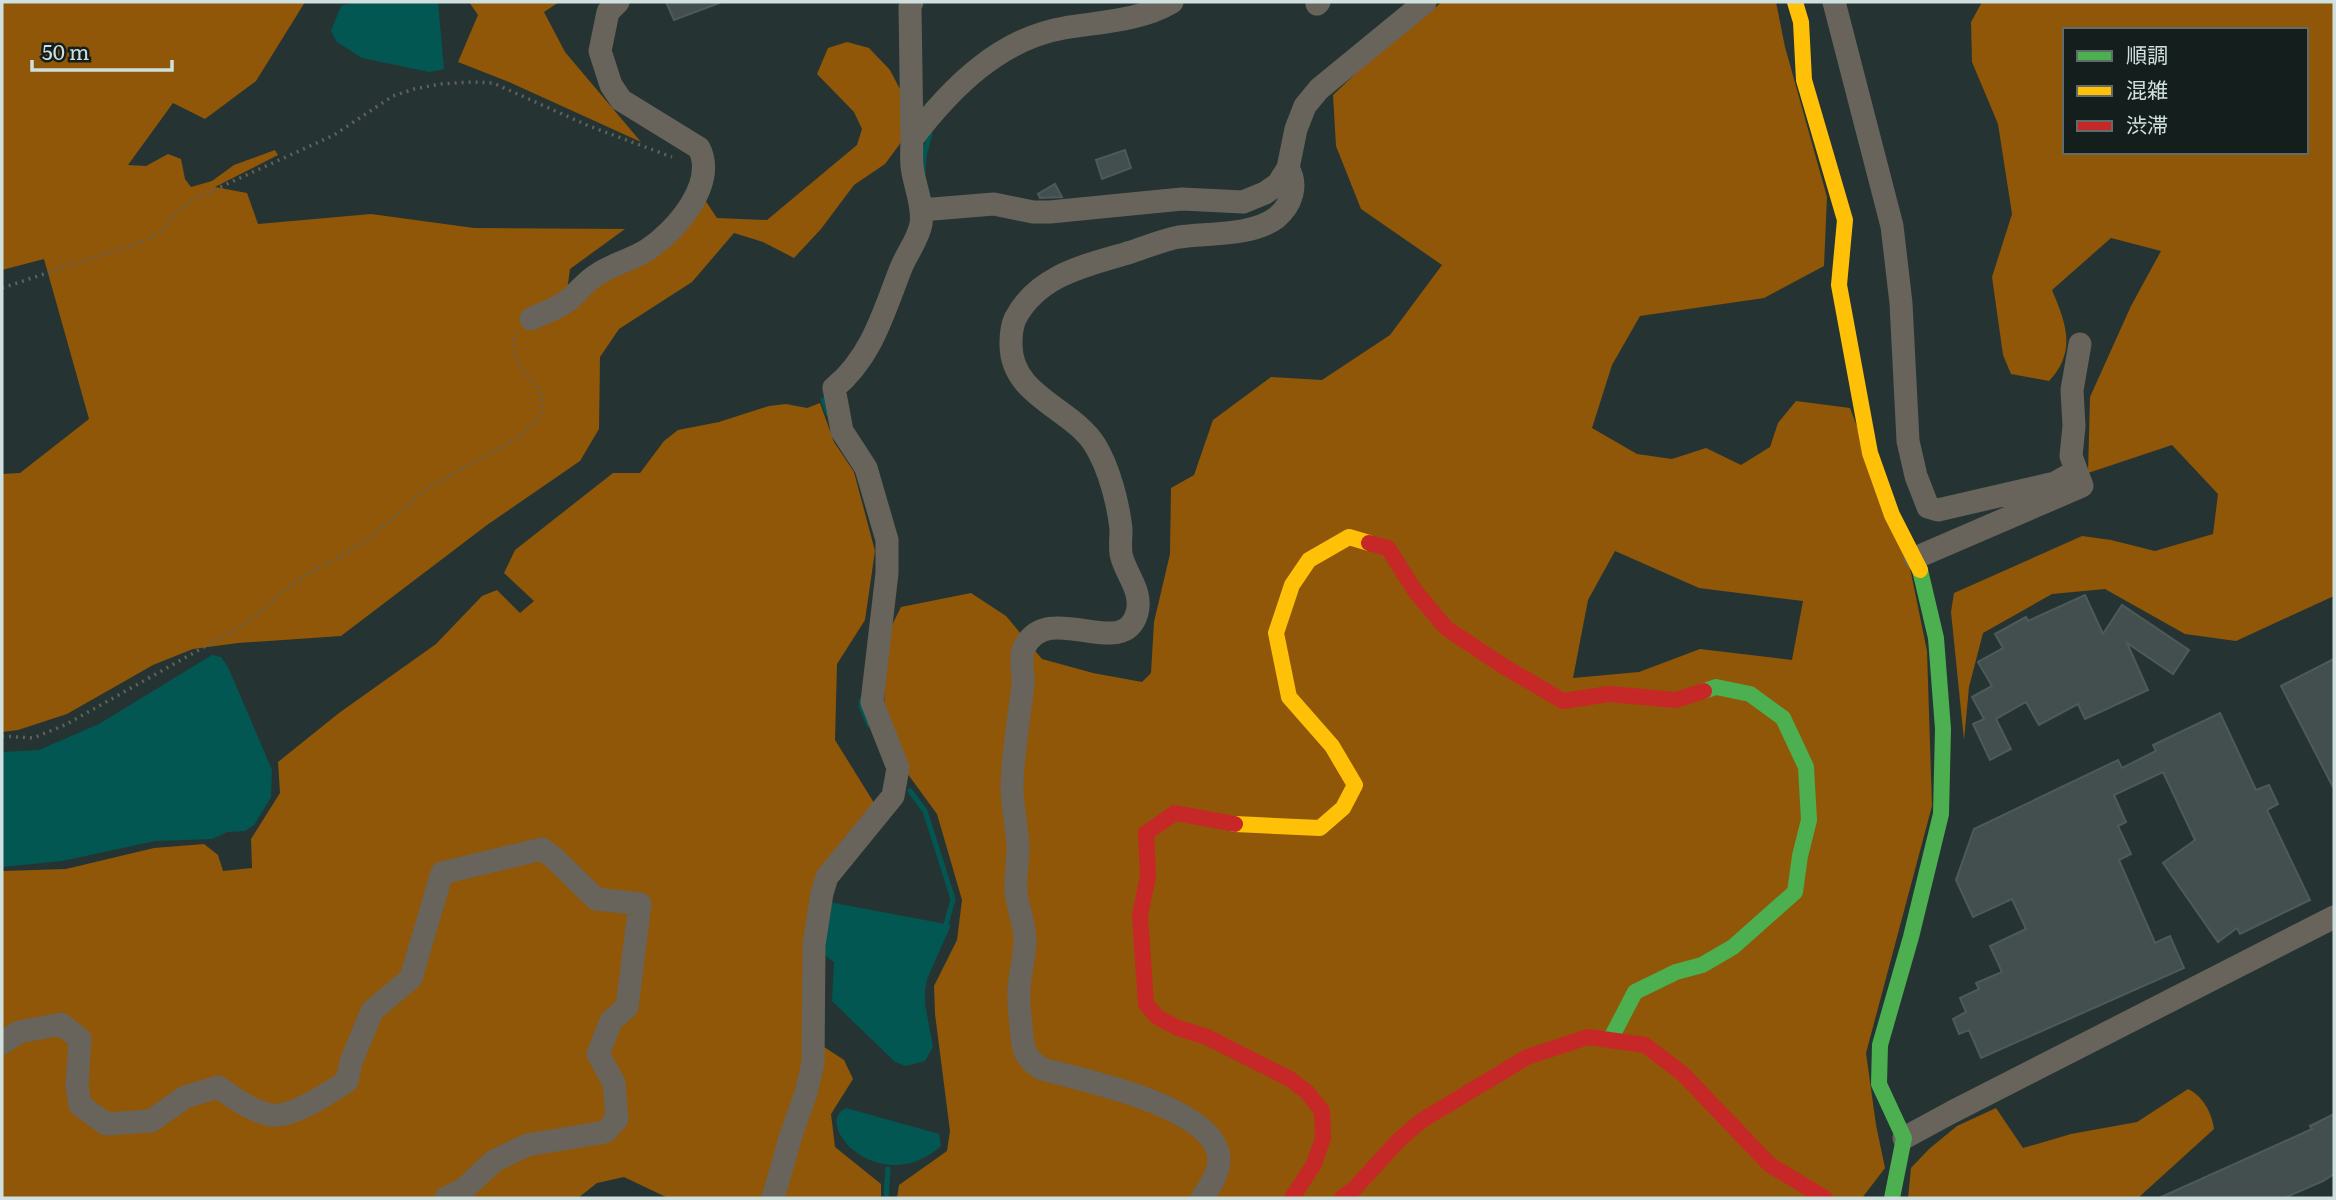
<svg xmlns="http://www.w3.org/2000/svg" width="2336" height="1200" viewBox="0 0 2336 1200" font-family="Literata,'Noto Sans JP',serif">
<style>
.forest{fill:#8f5707;fill-rule:evenodd}
.water{fill:#035752}
.lines{fill:none;stroke-linecap:round;stroke-linejoin:round}
.stream{stroke:#035752;stroke-width:5}
.building{fill:#434f4e;stroke:#4e5a59;stroke-width:2}
.path{stroke:#61615c;stroke-width:3.5;stroke-dasharray:2 5;stroke-linecap:butt}
.street{stroke:#68645b;stroke-width:23}
.fast{stroke:#4caf50;stroke-width:16}
.slow{stroke:#ffc107;stroke-width:16}
.jam{stroke:#c62828;stroke-width:16}
</style>
<rect width="100%" height="100%" fill="#253432"/>
<path class="forest" d="M2 2H305L256 81 205 119 173 103 128 165 146 166 168 154 181 159 185 179 191 187 212 181 234 165 275 150 278 155 215 187 247 193 258 224 371 214 474 228 625 229 570 269 567 291 705 200 717 218 767 220 857 145 862 129 854 112 817 74 828 48 847 42 869 48 890 70 902 93V141L885 164 854 185 821 229 794 258 763 242 734 233 692 282 619 329 600 357 599 429 580 461 487 525 341 636 238 643 193 649 153 665 67 714 18 730 2 732V474L20 473 89 419 44 259 2 270Z
M469 2H559L544 12 565 52 641 142 509 82 458 62 478 15Z
M1442 2H1776L1785 47 1827 197 1824 266 1764 298 1640 316 1612 365 1592 428 1637 454 1672 459 1706 448 1741 465 1770 447 1778 423 1796 401 1850 408 1909 563 1927 651 1932 806 1866 1053 1876 1125 1885 1168 1862 1198H897L899 1185 947 1151 950 1131 935 1014 934 986 957 940 962 900 937 814 907 773 884 709 885 662 889 631 901 607 971 593 1006 616 1042 659 1093 673 1142 682 1151 673 1154 622 1170 554 1171 488 1194 475 1213 420 1271 377 1322 380 1390 335 1442 265 1361 209 1336 146 1333 95 1368 62ZM1615 551 1699 588 1803 601 1792 660 1700 649 1639 672 1573 678 1588 600Z
M1982 2H2334V596L2236 641 2185 634 2105 589 2052 594 1983 633 1969 687 1964 740 1951 612 1954 593 2082 536 2111 540 2155 551 2213 534 2218 494 2172 445 2088 473 2090 397 2131 306 2161 251 2111 238 2052 290C2066 323 2077 352 2049 381L2011 374 2003 355 1992 277 2012 214 1998 124 1972 62 1971 22ZM2065 30H2306V152H2065Z
M820 403 834 442 854 472 875 551 865 620 837 664 835 740 876 806 822 874 809 1037 844 1060 853 1079 831 1114 835 1147 881 1184V1198H668L624 1177 597 1183 578 1198H2V871L66 869 154 848 204 844 218 855 223 871 252 868 251 839 280 793 278 762 339 713 436 644 482 596 497 590 520 613 534 601 504 573 515 550 613 473H640L664 441 678 430 719 422 769 406 786 404 807 408Z
M2188 1089C2203 1096 2212 1113 2214 1129L2138 1198H1908L1911 1168 1929 1149 1957 1126 1996 1108 2023 1148 2071 1134 2137 1122Z"/>
<path class="water" d="M355 2H438L444 69 429 72 362 58 337 42 331 31 341 6Z
M212 655 221 657 228 667 272 770 271 797 254 825 245 831 227 832 212 839 155 841 62 861 2 867V752L39 750 99 724Z
M829 902 951 925 927 979 925 991V1004L933 1047 925 1061 906 1066 895 1062 832 1001 834 962 823 954Z
M846 1108 939 1134 941 1146C880 1200 811 1124 846 1108Z"/>
<g class="lines">
<path class="stream" d="M923 172 924 156 930 134
M828 414 823 400 829 397
M862 699 861 706 869 725
M910 791 925 811 953 899 945 928
M886 1198 888 1169"/>
</g>
<path class="building" d="M666 2H718L719 3 674 20Z
M1125 150 1131 168 1102 179 1096 160Z
M1055 184 1062 197 1040 198 1038 194Z
M2085 595 2103 634 2122 605 2189 650 2173 674 2127 643 2148 690 2085 719 2078 704 2039 725 2026 702 1996 719 2011 749 1990 760 1973 724 1984 719 1972 697 1992 686 1978 662 2003 648 1995 634 2026 617 2028 621Z
M2334 659V789L2281 686Z
M2220 713 2256 790 2269 785 2278 804 2267 810 2310 900 2240 934 2237 928 2218 942 2163 863 2195 840 2163 772 2114 795 2126 822 2118 826 2131 854 2119 860 2155 943 2170 936 2184 968 1981 1058 1969 1030 1959 1034 1953 1019 1966 1012 1960 998 1979 989 1976 983 2002 972 1990 946 2026 929 2012 899 1973 917 1956 880 1974 829 2118 760 2122 768 2156 751 2153 745Z
M2334 1114V1174L2323 1181 2284 1198H2159L2312 1129 2310 1126Z"/>
<g class="lines">
<path class="path" d="M2 288 149 239 164 229 171 217 194 199 334 135 393 96 414 89 440 84 471 82 493 83 589 126 672 157
M2 736 33 738 65 725 247 623 285 589 313 571 365 542 425 490 517 438 537 421 543 408 540 390 521 369 515 354 514 338 517 332"/>
<path class="street" d="M912 2 910 7 912 139
M1834 2 1892 226 1901 303 1908 441 1916 476 1928 507 1938 510 2055 483 2076 471
M1317 4 1319 2
M921 210 994 204 1033 212H1050L1182 199 1243 202 1265 193 1278 184 1288 168 1296 129 1305 106 1319 89 1425 2
M531 319C544 313 559 308 570 299 579 291 587 280 598 274 613 264 631 260 647 250 676 231 717 184 699 148L621 100 611 85 600 51 608 12 618 2
M1915 558 2082 486 2071 456 2074 426 2072 390 2080 344
M2 1043 19 1032 61 1024 80 1039 77 1086 80 1105 106 1124 151 1121 185 1097 218 1087C235 1098 252 1112 272 1115 294 1117 329 1093 347 1081L351 1062 372 1011 411 978 442 873 542 849 554 858 596 899 640 904 627 1007 611 1021 598 1054 614 1083 617 1119 605 1132 527 1145 494 1161 464 1189 446 1198
M1904 1138 1952 1112 2334 917
M773 1198 791 1135 806 1093 813 1063 814 945 822 893 827 877 893 796 898 768 872 702 887 573V540L866 468 842 431 834 388C872 357 884 311 901 268 907 253 918 240 921 224 924 205 914 185 912 166 911 157 912 148 912 139 950 89 999 39 1064 28 1100 22 1140 21 1172 2
M1202 1198C1210 1186 1219 1173 1219 1159 1217 1107 1083 1080 1042 1069 1035 1064 1028 1060 1025 1051 1022 1045 1022 1034 1021 1027 1020 1014 1018 1002 1019 989 1020 973 1025 956 1025 940 1025 923 1017 907 1016 891 1015 876 1018 861 1018 847 1017 826 1012 806 1012 785 1013 752 1019 718 1023 685 1024 674 1019 658 1024 648 1048 598 1123 663 1137 613 1143 590 1125 574 1121 554 1120 545 1121 537 1121 529 1118 502 1109 468 1095 445 1071 407 1010 396 1011 343 1011 335 1012 326 1015 319 1038 274 1088 265 1131 252 1146 247 1163 240 1179 237 1207 233 1252 236 1276 218 1292 205 1298 185 1288 168"/>
<path class="fast" d="M1610 1040 1635 992 1676 972 1702 965 1733 947 1795 892 1800 856 1809 820 1806 767 1783 718 1750 694 1716 687 1704 691
M1892 1198 1904 1138 1879 1084 1880 1045 1911 937 1941 814 1943 729 1936 638 1920 570"/>
<path class="slow" d="M1795 2 1801 22 1804 80 1845 220 1839 285 1870 453 1892 515 1920 570
M1235 824 1320 828 1343 808 1355 785 1332 746 1289 697 1276 633 1292 585 1309 560 1349 537 1369 543"/>
<path class="jam" d="M1369 543 1388 548 1415 591 1446 628 1503 666 1563 701 1609 694 1676 700 1704 691
M1235 824 1175 813 1146 833 1148 876 1140 915 1146 1004 1157 1017 1178 1028 1207 1037 1290 1079 1307 1092 1322 1111 1323 1138 1314 1164 1292 1198
M1342 1198 1354 1189 1399 1140 1421 1121 1527 1057 1588 1037 1645 1045 1683 1074 1770 1165 1825 1198"/>
</g>
<rect width="2336" height="1200" fill="none" stroke="#d0e0de" stroke-width="7"/>
<rect x="2063" y="28" width="245" height="126" fill="#131e1d" stroke="#5f6c6a" stroke-width="2"/>
<rect x="2077" y="51" width="35" height="10" fill="#4caf50" stroke="#5f6c6a" stroke-width="2"/>
<text x="2126" y="63" font-size="21" fill="#d0e0de">順調</text>
<rect x="2077" y="86" width="35" height="10" fill="#ffc107" stroke="#5f6c6a" stroke-width="2"/>
<text x="2126" y="98" font-size="21" fill="#d0e0de">混雑</text>
<rect x="2077" y="121" width="35" height="10" fill="#c62828" stroke="#5f6c6a" stroke-width="2"/>
<text x="2126" y="133" font-size="21" fill="#d0e0de">渋滞</text>
<path d="M32 60v10h140v-10" fill="none" stroke="#d0e0de" stroke-width="3.5"/>
<text x="42" y="60" font-size="21" fill="#d0e0de" stroke="#131e1d" stroke-width="5" paint-order="stroke">50 m</text>
</svg>
